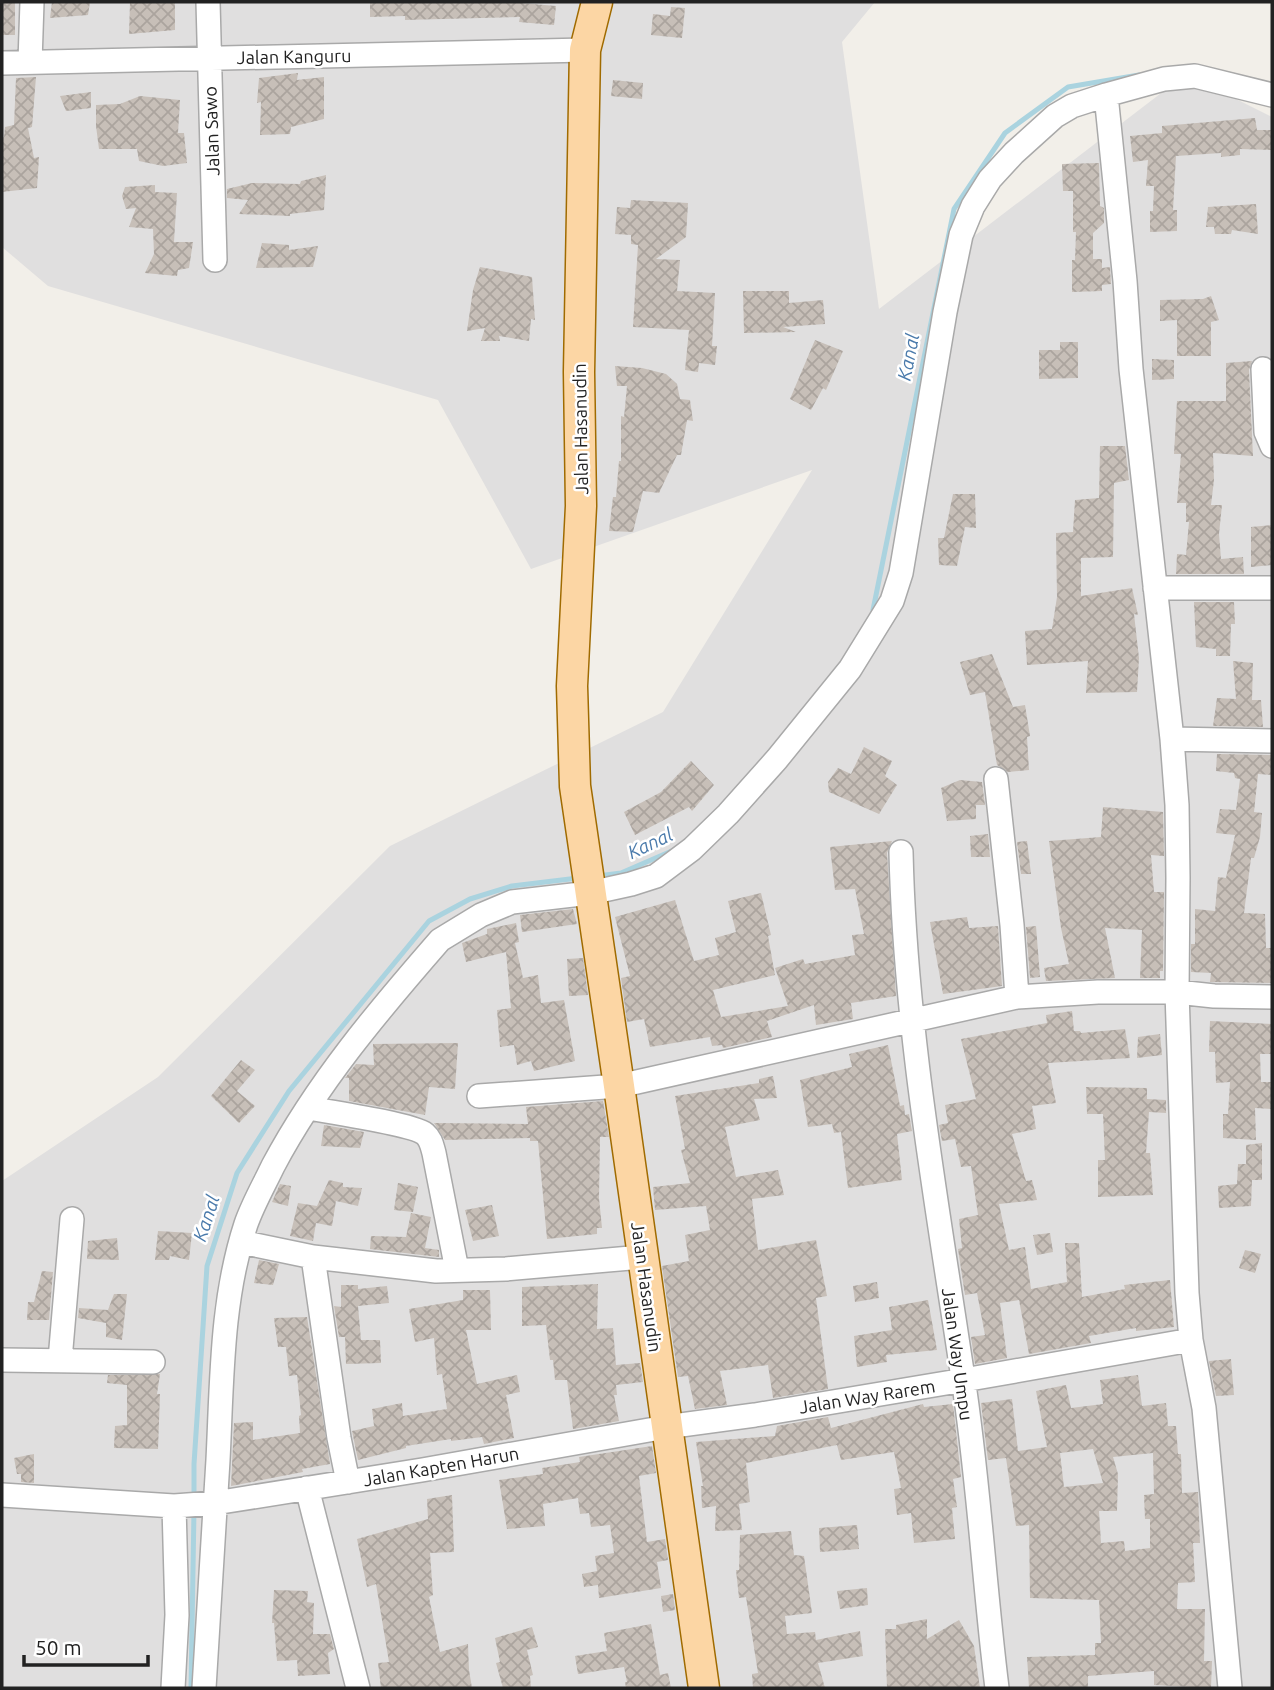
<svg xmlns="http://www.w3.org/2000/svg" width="1274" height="1690" viewBox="0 0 1274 1690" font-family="Ubuntu,sans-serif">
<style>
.residential{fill:#e0dfdf}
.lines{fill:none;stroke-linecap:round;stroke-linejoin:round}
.stream{stroke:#aad3df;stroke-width:5}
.building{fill:url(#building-cross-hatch);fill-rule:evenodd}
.minor-casing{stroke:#a9a9a9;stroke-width:26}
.major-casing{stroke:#a06b00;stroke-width:33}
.minor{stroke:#fff;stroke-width:23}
.major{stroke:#fcd6a4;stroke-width:30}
.labels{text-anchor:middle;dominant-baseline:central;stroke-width:5;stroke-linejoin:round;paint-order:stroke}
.street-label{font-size:18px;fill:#222;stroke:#fff}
.water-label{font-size:19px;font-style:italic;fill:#4a7aab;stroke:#fff}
</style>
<defs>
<pattern id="building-cross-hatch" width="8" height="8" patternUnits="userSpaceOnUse" patternTransform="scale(1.75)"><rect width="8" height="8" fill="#c7bfb8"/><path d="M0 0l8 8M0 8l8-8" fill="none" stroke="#aba49e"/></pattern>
</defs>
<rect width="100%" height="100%" fill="#f2efe9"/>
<path class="residential" d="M2 2H875L842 42 879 309 1186 74 1272 117V1422L1270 1429 1272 1688H2V1181L158 1077 390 846 663 712 812 470 531 569 438 400 48 286 2 247Z"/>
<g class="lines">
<path class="stream" d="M873 610 954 209 1005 133 1068 87 1139 75
M598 876 621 873 674 850
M194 1500V1464L207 1266 237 1173 289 1091 429 921 470 899 512 886 578 878
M191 1688 194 1510"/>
</g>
<path class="building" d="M2 2H15V35H2Z
M52 2H90L88 15 50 18Z
M130 2H175V30L129 34Z
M370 2H510L556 6 554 25 519 22 520 17 405 20V16L370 17Z
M671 7 685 8 682 38 651 35 653 14 670 16Z
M298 73 297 80 324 77V119L291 127 290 134 260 135 261 102 257 103 259 78Z
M36 77 32 127 28 128 34 158 39 157 37 188 2 192V139L4 137 5 127 14 125 16 78Z
M613 80 643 83 642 99 611 96Z
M91 92V108L66 111 60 96Z
M140 96 180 100 178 133H184L187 163 163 166 139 161 137 149H99L96 126V105L120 104Z
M1255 118 1257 130H1272V150L1240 149V155L1221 157V153L1176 156 1173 210H1177V231L1150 232V211H1153L1154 186H1146L1148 160 1133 162 1130 136 1162 133V126Z
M1099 163 1100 206 1104 208V223L1093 233V259H1102V268L1110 267 1111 284 1102 285V291L1072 292V260H1075L1076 232H1073V191H1063L1062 164Z
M326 175 324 210 290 214V216L239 214 248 200 227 198V189L252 183 300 184 301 181Z
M155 185V192L177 193 174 242H193L189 268 178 270 177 276 145 273 154 254 153 229 129 227 136 208 126 209 122 196 125 187Z
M631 200 688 203 686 237 656 259 680 260 677 291 715 293 712 346H717L715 365 699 363 698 372 685 370 689 330 633 327 638 245 631 244V235L615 234 617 207 630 208Z
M1256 204 1258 234 1232 230 1231 234H1215L1214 227H1206L1208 207Z
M262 243 289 245V250L318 246 313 267 256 268Z
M480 267 532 277 535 320 531 319 529 341 499 336 500 341H481L485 328 467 331 473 290Z
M743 291H789V303L823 300 825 324 783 327 796 332 744 333Z
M1211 296 1219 320 1211 322V356H1177V320L1160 321V300L1203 299Z
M815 340 843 351 826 390 823 388 811 410 790 399Z
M1060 342H1078V378L1039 379V350H1060Z
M1152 359 1174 360V379L1152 380Z
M1252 361 1249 370 1253 456 1213 453 1214 480 1211 505H1222L1219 534 1221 559 1243 557 1244 574H1176L1177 554 1186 555 1189 522H1186V503H1177L1181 454H1174L1177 401H1226V363Z
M615 366 642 368 666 374 677 384 680 399 690 400 693 421 687 420 681 455H677L659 493 643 491 633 532 609 531 613 497H616L619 461H621V416L624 417 627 386H617Z
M1100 446H1125L1129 480 1114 483 1113 557 1081 558V596L1132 588 1138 615 1134 614 1139 658 1137 692 1086 693 1088 661 1027 665 1025 631 1052 629 1057 597 1056 533 1073 532 1075 500 1099 498Z
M953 494H975L976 528 965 527 957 566 939 565 938 538H944Z
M1272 525V565L1251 567V527Z
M1194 602H1234L1235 624H1231L1230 656H1216V649L1196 647Z
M992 654 1013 707 1025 705 1030 736 1027 737 1029 770 1008 772 997 765 985 692 970 695 960 662Z
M1233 661 1253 663 1252 700H1261L1263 727 1213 726 1217 698 1236 699Z
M864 747 892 761 885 776 897 785 879 814 829 792 828 782 838 768 851 774Z
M1217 754 1272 755V775L1258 774 1254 812 1262 813 1260 837 1254 858H1251L1244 913 1265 914 1266 948H1272V983L1210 982 1211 973 1191 972V944H1195V909L1215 911 1218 877 1226 878 1235 835 1216 833 1220 809 1236 810 1240 779 1235 778 1234 773 1216 771Z
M691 761 714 785 692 811 689 807 635 835 624 812 661 792Z
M960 780 982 782 985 805H976V819L947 821 941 788Z
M1103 807 1163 812 1164 856 1151 855 1154 892H1164L1163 971H1160V978H1140L1142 930 1105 928 1115 978 1046 981 1044 968 1069 964 1061 928 1049 841 1101 837Z
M988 834 990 857H971L970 836Z
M892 841 887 853 896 996 851 1003 853 1019 816 1025 814 1005 767 1021 772 1037 723 1048 722 1045 712 1046 710 1037 650 1047 644 1019 627 1022 621 978 630 976 615 917 675 900 694 961 719 955 715 938 736 932 728 901 761 893 771 935 768 936 775 975 713 990 721 1017 788 1006 775 968 803 959 805 964 855 955 852 935 864 934 855 889 835 890 830 847Z
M1027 841 1031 874H1021L1017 842Z
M573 909 577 924 522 932 520 915Z
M967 917 969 928 998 926 1002 986 943 994 930 922Z
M516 923 519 942 515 943 523 978 538 975 541 1003 564 1000 575 1061 534 1071 531 1061 517 1065 514 1045 500 1047 497 1010 511 1008 506 952 466 962 462 943 487 934V929Z
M1036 926 1040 977 1030 978 1026 927Z
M583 958 588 995 569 996 567 959Z
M1072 1011 1074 1031H1080L1081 1033 1125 1029 1130 1058 1048 1063 1056 1103 1032 1106 1036 1129 1012 1134 1026 1181 1032 1180 1037 1200 999 1204 1009 1250 1025 1247 1031 1289 1067 1282 1065 1243H1079L1082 1297 1125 1289 1124 1285 1170 1280 1174 1327 1136 1331V1328L1089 1336 1091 1343 1029 1354 1019 1300 1000 1303 1007 1358 975 1364 971 1337 985 1335 977 1293 965 1295 958 1249 962 1248 959 1219 978 1215 971 1166 961 1167 955 1139 942 1141 939 1125 948 1123 945 1105 976 1099 961 1039 1047 1023 1046 1015Z
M1210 1021 1272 1024V1054H1260L1261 1082H1272V1109L1255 1108 1256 1140 1223 1138V1114H1228L1230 1082 1216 1083 1215 1052H1209Z
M1160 1034 1162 1055 1137 1058 1138 1037Z
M458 1043 455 1089 429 1087 425 1115 349 1101V1078H345L356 1064 374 1065 373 1044Z
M888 1045 900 1106 904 1105 905 1115 909 1114 912 1131 897 1134 902 1180 848 1188 841 1132 834 1133 832 1124 808 1127 800 1080 852 1067 849 1054Z
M241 1060 255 1070 237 1091 255 1106 239 1123 211 1096Z
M773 1076 777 1098 754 1099 760 1120 725 1127 736 1177 778 1170 784 1195 752 1199 758 1250 816 1240 827 1296 816 1298 828 1389 773 1398 768 1365 720 1371 727 1405 695 1409 688 1376 678 1377 662 1266 689 1261 685 1235 710 1230 706 1206 655 1210 653 1187 690 1183 681 1150 685 1149 675 1096 759 1083V1079Z
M1086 1087 1147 1088V1099L1166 1100V1113L1149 1112 1146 1153H1150L1153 1195 1098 1197V1160H1105L1103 1114H1087Z
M603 1101 609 1137H600L599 1198 602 1228H597V1234L547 1239 538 1141H530V1138L445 1140 434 1123 528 1124 526 1107Z
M324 1125 364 1132 360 1148 321 1146Z
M1262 1143V1180H1252L1251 1206 1219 1208 1218 1186 1237 1184 1238 1164H1246V1145Z
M329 1180 343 1183V1187L362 1188 358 1206 336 1201 332 1226 316 1223 313 1241 290 1236 298 1203 317 1206Z
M398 1183 418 1187 413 1212 394 1210Z
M280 1184 291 1186 288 1206 272 1202Z
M492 1205 499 1236 473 1241 465 1210Z
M411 1213 431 1217 425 1248 439 1250V1257L370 1249 371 1236 406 1237Z
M158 1231 192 1233 189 1260 170 1256 169 1260H155Z
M1050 1233 1053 1252 1037 1255 1033 1235Z
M117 1238 119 1260 87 1259 88 1241Z
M1245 1250 1261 1254 1255 1273 1239 1268Z
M259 1260 279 1264 273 1285 254 1283Z
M42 1271 53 1272 49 1320H27L28 1302H34Z
M877 1282 879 1298 855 1302 853 1286Z
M598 1284 597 1329 613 1328 616 1365 640 1363 643 1382 616 1385 617 1395H614L619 1421 573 1429 567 1380H555L553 1360H550L546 1325 522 1326V1287Z
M341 1285H358V1289L387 1286 389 1303 358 1306 361 1340H380L381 1363 346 1364 345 1337H339L334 1306 341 1307Z
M463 1290H490L491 1330H466L477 1384 517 1375 520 1392 506 1395 514 1438 484 1444 482 1437 451 1441V1439L406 1446V1448L358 1460 352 1431 374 1426 372 1409 402 1403 403 1416 447 1409 442 1374 437 1375 434 1338 415 1342 409 1309 463 1300Z
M114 1294H127L122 1340 106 1337V1323L78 1318 79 1308 108 1310Z
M928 1300 937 1350 886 1355 887 1362 857 1367 854 1336 892 1330 889 1307Z
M307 1317 330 1464 302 1469 303 1472 231 1486 234 1423 253 1422V1440L300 1433 299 1416 301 1415 297 1375 289 1376 286 1347H278L274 1318Z
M1231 1359 1234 1395 1216 1396 1209 1361Z
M160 1374 157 1394H160L158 1449 114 1448 115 1426 127 1425V1385L107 1383 108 1375Z
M1138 1375 1142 1406 1166 1403 1168 1426H1176L1178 1454H1181L1182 1493 1198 1492 1200 1543H1193L1195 1582 1178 1583 1177 1609H1205L1204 1661H1212L1211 1688 1154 1685V1671L1088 1676V1688H1029L1027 1657 1095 1655V1643H1101L1099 1600 1030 1598 1029 1525 1016 1526 1006 1458 988 1460 981 1403 1012 1399 1018 1451 1047 1447 1036 1391 1066 1385 1071 1408 1103 1404 1100 1380ZM1093 1449 1103 1483 1064 1487 1060 1453ZM1153 1453 1154 1494 1144 1495 1145 1519H1150V1548L1125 1551 1124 1541 1101 1543 1099 1511H1117L1118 1474 1113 1457Z
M923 1404 924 1407 953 1404 961 1477 953 1479 957 1507 952 1508 955 1539 914 1543 911 1513 897 1515 894 1489 901 1488 894 1452 841 1460 837 1445 746 1463 750 1502 739 1504 742 1530 715 1531 716 1506 702 1508 701 1486H703L696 1442 775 1436 777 1426 828 1417 831 1428Z
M652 1446 656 1473 639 1476 647 1542 665 1539 668 1560 657 1562 661 1588 599 1598 598 1585 584 1587 582 1574 597 1571 595 1556 614 1553 610 1525 591 1527 589 1513 580 1514 578 1498 543 1504 545 1526 507 1529 499 1480 543 1474 542 1468 580 1462 579 1457Z
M34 1454V1483L21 1482V1474H17L14 1458Z
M452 1495 454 1552 430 1553 433 1595 429 1597 440 1652 468 1644 469 1670 472 1688H381L378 1663 389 1662 376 1584 367 1587 357 1539 428 1519 427 1499Z
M857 1525 859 1549 820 1552 819 1528Z
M791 1531 794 1555 804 1556 812 1613 785 1616 787 1634 815 1632 816 1640 860 1631 863 1656 818 1663 825 1688H753L752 1674 758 1673 746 1597 739 1598 736 1570H739L740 1535Z
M867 1588 868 1605 840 1609 837 1591Z
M274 1590 308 1591 307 1602 314 1603 313 1634H330L334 1649 328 1653 330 1674 298 1676 297 1660 277 1661 274 1623H272Z
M673 1594 675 1610 663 1612 661 1596Z
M927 1619V1639L959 1620 974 1646 980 1688H887L885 1629H896V1625Z
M651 1624 660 1675 668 1673 671 1688H626L625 1682H627L624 1667 578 1674 575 1656 607 1651 604 1633Z
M532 1627 538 1647 527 1650 533 1675 530 1676 531 1688H503L496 1663 500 1662 495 1638Z"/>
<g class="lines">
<defs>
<path id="minor" d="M208 2 215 260
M30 62 32 2
M2 63 585 50
M1263 369 1266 432 1272 446
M1155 588H1272
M1172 739 1272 741
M996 779 1012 925 1017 997
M901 852C905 1029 937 1203 963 1378 979 1481 984 1585 997 1688
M479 1096 619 1086 1017 997 1098 992H1177L1178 878 1177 805 1172 739 1131 369 1125 281 1106 95
M308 1108C330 1112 412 1124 425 1134 431 1139 432 1146 434 1153L457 1270
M241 1242 313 1257
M2 1360 153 1362
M60 1360 72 1219
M348 1482 339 1438 313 1257 436 1271 506 1269 642 1257
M307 1488 358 1688
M2 1495 174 1506 215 1503 422 1470 666 1427 755 1415 964 1380 1191 1340
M173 1688 177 1615 174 1506
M204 1688C208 1612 214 1536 218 1460 222 1381 221 1300 246 1224 253 1204 264 1185 273 1166 317 1083 379 1010 440 940L481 915 512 902 590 893 631 884 656 876 692 849 728 814 777 759 850 669 892 601 901 573 945 312 961 235 973 206 990 179 1014 153 1055 116 1072 106 1106 95 1164 79 1195 76 1272 95
M1230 1688 1204 1408 1191 1340 1187 1293 1177 992 1214 996 1272 997"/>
<path id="major" d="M597 2 585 50 579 372 581 506 572 686 575 786 619 1086 704 1688"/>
</defs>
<use href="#minor" class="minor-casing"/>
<use href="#major" class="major-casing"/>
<use href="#minor" class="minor"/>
<use href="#major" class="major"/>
</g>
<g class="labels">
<g class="street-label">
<text transform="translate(294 56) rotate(-1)">Jalan Kanguru</text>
<text transform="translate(211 131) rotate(-92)">Jalan Sawo</text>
<text transform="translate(580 429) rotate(-91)">Jalan Hasanudin</text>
<text transform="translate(647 1287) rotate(82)">Jalan Hasanudin</text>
<text transform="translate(958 1354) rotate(82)">Jalan Way Umpu</text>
<text transform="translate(867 1396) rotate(-9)">Jalan Way Rarem</text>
<text transform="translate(441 1466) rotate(-10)">Jalan Kapten Harun</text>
</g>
<g class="water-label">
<text transform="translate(908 357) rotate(-79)">Kanal</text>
<text transform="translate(650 843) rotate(-25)">Kanal</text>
<text transform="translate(206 1218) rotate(-72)">Kanal</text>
</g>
</g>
<rect width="1274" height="1690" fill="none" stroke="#222222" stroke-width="7"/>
<path d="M24 1655v10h124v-10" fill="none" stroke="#222222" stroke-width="3.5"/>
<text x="35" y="1655" font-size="21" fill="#222222" stroke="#ffffff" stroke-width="5" paint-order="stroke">50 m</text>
</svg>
